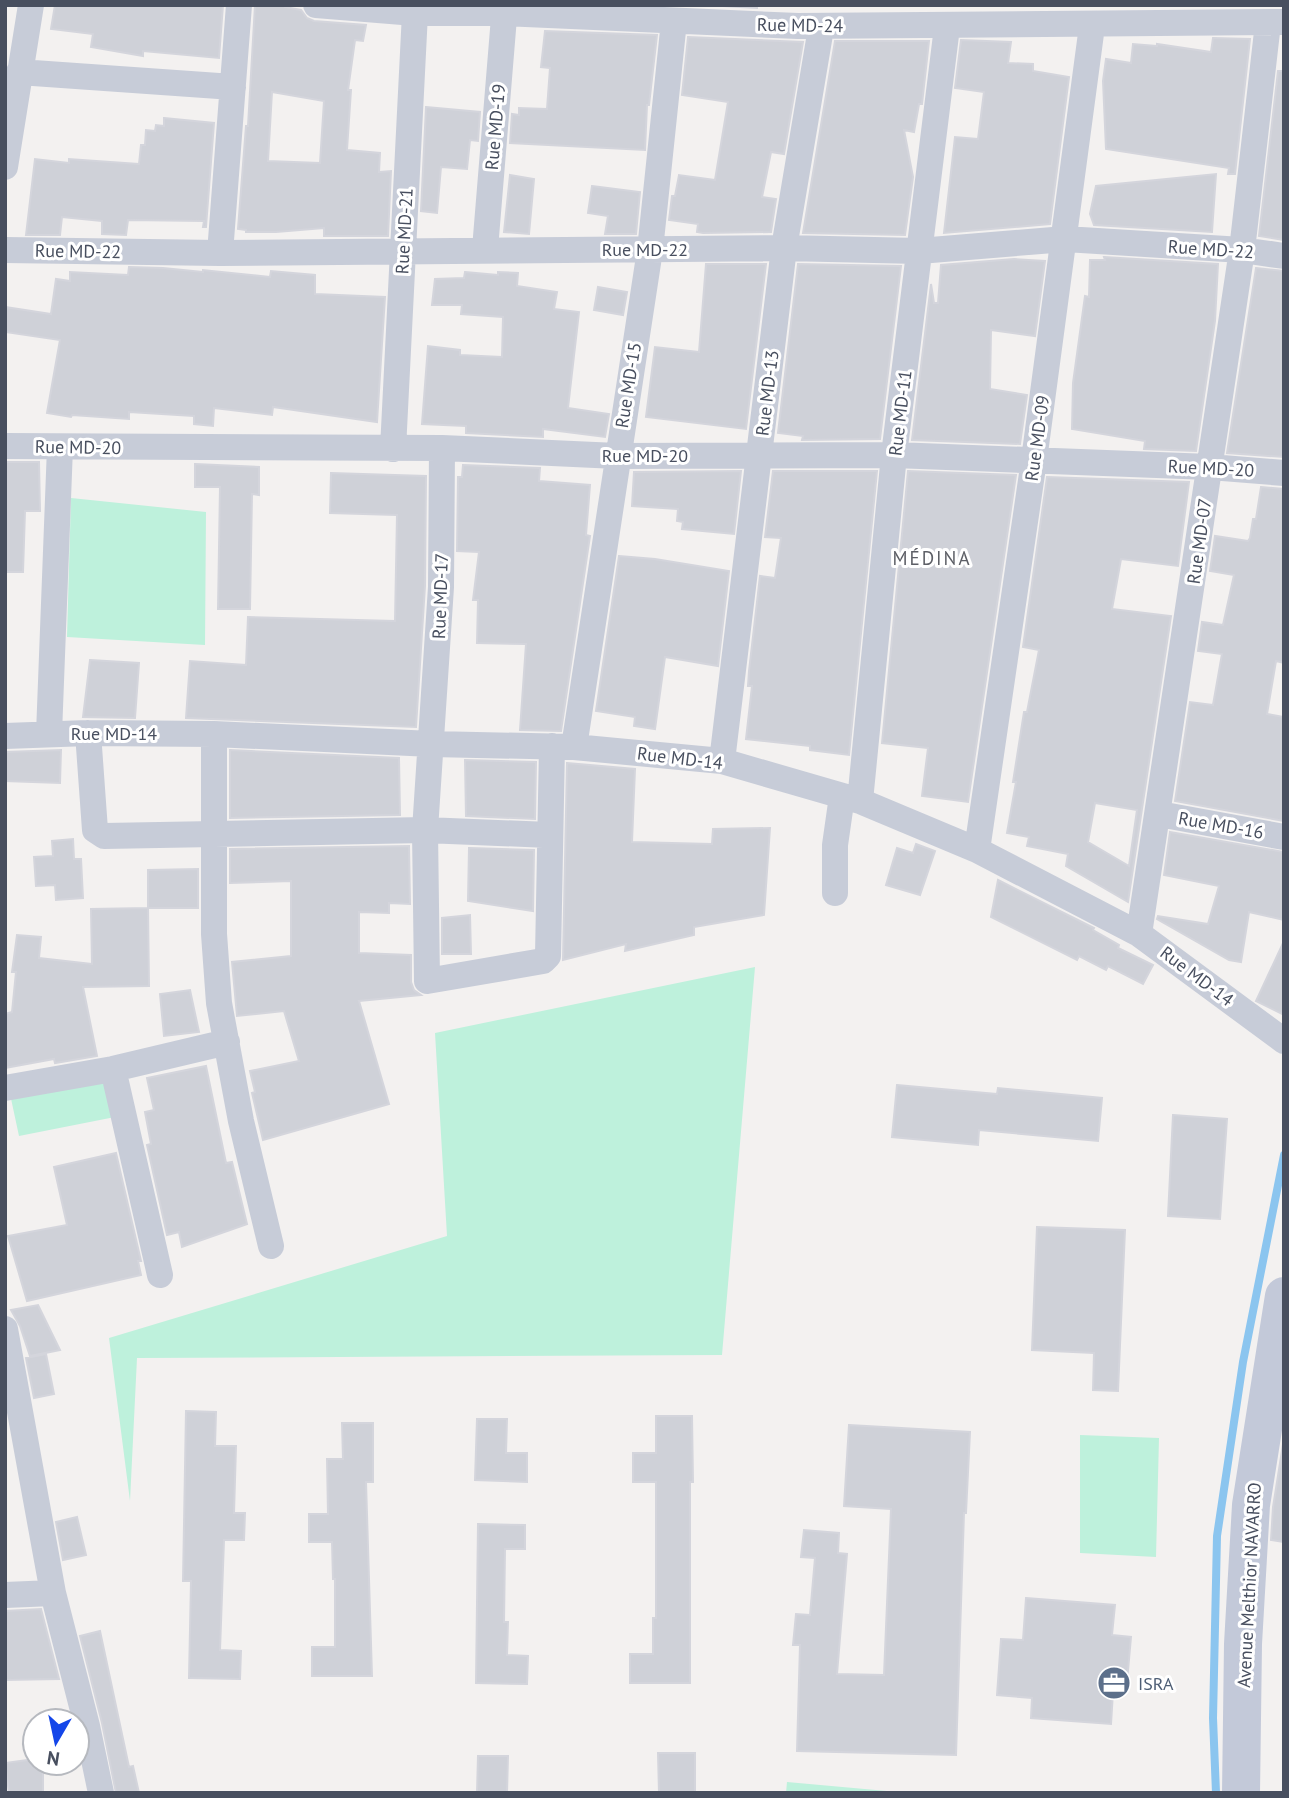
<svg xmlns="http://www.w3.org/2000/svg" width="1289" height="1798" viewBox="0 0 1289 1798" font-family="'PT Sans',sans-serif">
<style>
.green{fill:#bef1dc}
.lines{fill:none;stroke-linecap:round;stroke-linejoin:round}
.stream{stroke:#8bc5ef;stroke-width:8}
.building{fill:#cfd1d8;stroke:#d4d5dc;stroke-width:2;fill-rule:evenodd}
.street{stroke:#c7ccd8;stroke-width:26}
.secondary{stroke:#c3c9d9;stroke-width:38}
.labels{text-anchor:middle;dominant-baseline:central;stroke-width:6;stroke-linejoin:round;paint-order:stroke}
.street-label{font-size:18px;fill:#484f5f;stroke:#fff}
.service-label{font-size:18px;fill:#4e5e75;stroke:#fff;text-anchor:start}
.neighbourhood-label{font-size:19px;letter-spacing:2px;fill:#5d5f66;stroke:#fff}
</style>
<rect width="100%" height="100%" fill="#f3f1f0"/>
<path class="green" d="M71 498 206 512 205 645 67 637Z
M755 967 722 1355 137 1358 130 1501 109 1338 447 1236 435 1033Z
M106 1075 115 1117 19 1136 10 1094Z
M1080 1435 1159 1438 1156 1557 1080 1553Z
M787 1782 909 1793H786Z"/>
<g class="lines">
<path class="stream" d="M1216 1793 1213 1718 1217 1536 1243 1362 1284 1155"/>
</g>
<path class="building" d="M55 5H223L219 58 143 51V56L91 47 93 34 51 29Z
M255 5H285V7L301 10 307 18 314 21 366 25 363 41 355 40 348 90H351L347 150 380 153 379 172 391 171 388 236H324V228L276 232H246V230L238 229 246 126H248ZM272 92 324 101 320 163 268 161Z
M705 5H757V8Z
M545 31 657 35 649 105H647L645 150 510 143 512 114 519 115V108L547 109 550 68 541 67Z
M688 37 803 42 784 154 771 152 762 197 776 199 771 232 703 233 697 232 698 224 669 220 672 196H675L679 175 715 180 728 102 682 95Z
M1213 38 1250 39 1235 174H1228L1229 168 1106 149 1103 81 1106 59 1131 63 1133 44 1157 46V44L1211 52Z
M961 40 1011 42 1008 63 1033 64V71L1069 77 1050 224 944 233 955 137 978 139 984 92 955 88Z
M835 41H929L922 104H919L914 132 904 130 913 177 905 235 803 233Z
M1278 71H1284V240L1259 236Z
M426 107 480 112 478 141 470 140 467 169 441 167 437 213 421 211Z
M164 118 214 123 206 227H203L204 221 128 220 126 235 102 234V221L62 217 60 235H26L35 159 69 163V159L139 164 141 145H145L146 130 155 131 156 125 164 126Z
M1216 174 1212 232 1094 225 1090 214 1096 186Z
M510 175 534 179 529 234 504 232Z
M592 186 640 192 636 234H605L608 216 588 213Z
M1104 257 1218 264 1215 321 1196 451 1144 449 1145 441 1072 429 1073 383 1085 296 1089 297 1090 260H1105Z
M1014 259 1045 261 1035 336 991 330 990 389 1027 395 1020 444 912 440 931 284 934 303H938L941 265Z
M706 264H766L746 429 646 417 655 347 699 352Z
M798 264 901 266 880 439 802 440 803 436 778 433Z
M129 267 163 268 203 272V270L270 277 271 271 315 275V294L385 297 377 422 273 407 272 415 214 408 213 426 194 424V416L129 412V419L72 415 71 417 47 413 60 340 5 332V307L51 314 56 279 70 281V272L128 275Z
M1256 268 1284 271V457L1227 453Z
M465 272 498 275V272L518 273 517 286 557 292 554 309 579 312 568 408 609 414 605 437 543 429V437L466 433V426L422 424 428 346 460 350V355L502 357 503 317 461 314 462 305H432L435 279 464 278Z
M598 287 627 292 623 315 594 310Z
M5 462H39L40 511H25L23 572H5Z
M195 464 259 467V495L252 494 250 609H218L220 487H195Z
M463 465 540 468 539 481 590 485 586 535 590 536 561 731 520 730 526 644 477 643 478 600H473L479 552 457 551 458 477H462Z
M741 471 734 534 682 529 683 522 677 521 678 509 632 506 634 472Z
M773 471H877L849 755 810 750V746L746 739 752 686H748L749 671 760 576 775 578 781 538 765 537Z
M908 471 1016 475 968 802 922 796 928 748 882 743Z
M331 473 426 476 425 586 416 727 186 718 190 661 246 665 248 617 395 621 397 515 330 513Z
M1047 477 1189 482 1178 566 1121 559 1112 609 1171 616 1128 902 1066 866 1068 854 1027 846 1029 837 1007 833 1016 782H1013L1024 712H1027L1039 650 1023 647ZM1095 803 1137 810 1129 866 1088 842Z
M1261 487 1284 489V663L1276 661 1267 714 1284 717V821L1175 801 1190 702 1213 705 1222 654 1198 651 1202 622 1223 625 1234 575 1210 571 1215 536 1248 541 1250 538 1253 519H1256Z
M619 556 655 559 729 571 718 666 665 657 655 729 634 726 635 717 596 711Z
M90 660 139 663 135 718 83 717Z
M61 750 60 783 5 781V752Z
M230 750 399 758 400 815 230 818Z
M465 760 536 762 535 819 466 816Z
M567 763 635 769 632 842 712 844 713 829 770 828 764 915 694 927V935L625 951 626 944 563 960Z
M1170 832 1284 852V920L1249 912 1241 962 1229 960 1157 919 1158 916 1208 924 1219 886 1164 875Z
M73 839 74 859H81L83 898 56 900 55 885 36 886 34 857 53 856 52 841Z
M916 844 935 851 920 895 886 885 897 848 913 853Z
M409 846 410 904 389 903V913L359 912V953L411 955V982L414 990 421 995 359 1001 389 1104 263 1140 252 1093 255 1092 250 1071 299 1061 284 1011 237 1016 232 962 291 956V881L230 883V849Z
M469 848 534 850 533 911 468 901Z
M198 869V908H148V870Z
M998 880 1094 928 1093 930 1119 945 1118 948 1153 965 1143 984 1108 966 1106 970 1079 956 1077 960 991 917Z
M148 908 149 986 83 987 97 1056 55 1063 54 1059 5 1068V1014L12 1012 16 972H12L17 935 41 937 39 958 92 964 91 909Z
M470 915 471 954H442V918Z
M1284 941V1015L1256 1001Z
M190 990 199 1032 164 1036 160 994Z
M206 1066 226 1163 232 1162 247 1224 182 1247 179 1232 167 1235 147 1145 151 1144 145 1112 154 1110 147 1078Z
M897 1085 997 1094 998 1088 1102 1098 1098 1141 979 1130 978 1145 892 1137Z
M1173 1115 1227 1119 1220 1219 1168 1216Z
M116 1153 141 1261H138L141 1275 27 1301 8 1236 67 1225 54 1167Z
M1037 1227 1125 1230 1118 1391 1093 1390 1094 1353 1032 1350Z
M38 1305 60 1350 30 1356 20 1326 11 1310Z
M46 1354 54 1394 34 1398 26 1358Z
M186 1411 216 1412 215 1446H236L234 1513H245L244 1540H224L220 1650 241 1651 240 1679 189 1678 191 1581H183Z
M656 1416H692L693 1482H690V1683H630V1654H653V1618H656V1482H633V1453H656Z
M477 1419H507L506 1453H527V1482L475 1480Z
M342 1423H373V1482H366L372 1676H312V1647H335V1579H333L332 1542H309V1514H328L327 1459H343Z
M849 1425 970 1432 966 1513H964L956 1755 797 1751 800 1645H793L796 1614 810 1615 815 1558 801 1557 804 1530 839 1533 838 1553 847 1554 837 1674 884 1675 891 1509 844 1506Z
M1284 1438V1542L1271 1540 1273 1507Z
M77 1517 86 1555 63 1560 56 1522Z
M478 1524 525 1525V1549H505L504 1622H508L507 1655 528 1656 527 1684 476 1683Z
M1026 1598 1115 1605 1112 1635 1131 1637 1126 1693 1113 1692 1111 1724 1031 1718 1032 1698 997 1695 1001 1639 1023 1640Z
M41 1609 59 1679 5 1680V1611Z
M100 1631 129 1767 133 1766 139 1793H116L102 1723 80 1636Z
M658 1753H695V1793H659Z
M478 1756H508L507 1793H477Z
M35 1759V1763H43V1793H9L5 1763Z"/>
<g class="lines">
<path class="street" d="M316 5 415 13H505L798 26 1284 22
M19 72 233 87
M5 167 31 5
M485 249 505 5
M5 250 220 253 784 248 919 251 1065 239 1242 250 1284 256
M220 253 239 5
M5 446 442 448 617 456 894 455 1210 467 1284 473
M442 448 441 587 425 830 427 981 543 961 548 956 552 746
M393 449 415 13
M88 733 95 830 104 836 425 830 549 835
M49 734 60 447
M214 734V934L219 1003 241 1121 271 1246
M5 736 88 733 214 734 432 744 574 747 722 761 860 801 977 850 1139 934 1284 1041
M574 747 650 250 674 21
M722 761 784 248 820 34 819 26
M860 801 894 455 947 27
M1159 814 1284 837
M977 850 1034 460 1092 26
M835 893V845L842 796
M1139 934 1242 250 1268 23
M113 1069 160 1275
M5 1088 113 1069 227 1042
M5 1329 53 1593 87 1726 101 1793
M5 1595 53 1593"/>
<path class="secondary" d="M1241 1793 1243 1644 1251 1505 1284 1296"/>
</g>
<defs>
<symbol id="office-disc" viewBox="-11 -11 22 22"><circle r="9.5" fill="#5c6f8a" stroke="#fff"/><path d="M-6-3h4V-5.5h4V-3h4V5H-6ZM-1-4.5V-3h2v-1.5ZM-6 0V1H6V0Z" fill="#fff"/></symbol>
</defs>
<g fill-rule="evenodd">
<use href="#office-disc" x="1095" y="1664" width="38" height="38"/>
</g>
<g class="labels">
<g class="street-label">
<text transform="translate(800 25) rotate(1)">Rue MD-24</text>
<text transform="translate(495 127) rotate(-85)">Rue MD-19</text>
<text transform="translate(404 231) rotate(-87)">Rue MD-21</text>
<text x="645" y="249">Rue MD-22</text>
<text transform="translate(1211 249) rotate(4)">Rue MD-22</text>
<text transform="translate(78 251) rotate(1)">Rue MD-22</text>
<text transform="translate(628 385) rotate(-81)">Rue MD-15</text>
<text transform="translate(767 393) rotate(-83)">Rue MD-13</text>
<text transform="translate(900 413) rotate(-83)">Rue MD-11</text>
<text transform="translate(1037 438) rotate(-82)">Rue MD-09</text>
<text transform="translate(78 447) rotate(1)">Rue MD-20</text>
<text x="645" y="455">Rue MD-20</text>
<text transform="translate(1211 468) rotate(3)">Rue MD-20</text>
<text transform="translate(1199 541) rotate(-82)">Rue MD-07</text>
<text transform="translate(440 596) rotate(-88)">Rue MD-17</text>
<text x="114" y="733">Rue MD-14</text>
<text transform="translate(680 758) rotate(7)">Rue MD-14</text>
<text transform="translate(1221 825) rotate(10)">Rue MD-16</text>
<text transform="translate(1197 976) rotate(37)">Rue MD-14</text>
<text transform="translate(1249 1585) rotate(-87)">Avenue Melthior NAVARRO</text>
</g>
<g class="service-label">
<text x="1138" y="1683">ISRA</text>
</g>
<g class="neighbourhood-label">
<text x="932" y="558">MÉDINA</text>
</g>
</g>
<rect width="1289" height="1798" fill="none" stroke="#484f5f" stroke-width="14"/>
<g transform="translate(56 1742) rotate(189)"><circle r="33" fill="#ffffff" stroke="#b6b9bf" stroke-width="2"/>
<path d="M0-5L12 26L0 18L-12 26Z" fill="#1446e9"/>
<text y="-10" font-size="19" font-weight="bold" text-anchor="middle" fill="#484f5f">N</text>
</g>
</svg>
